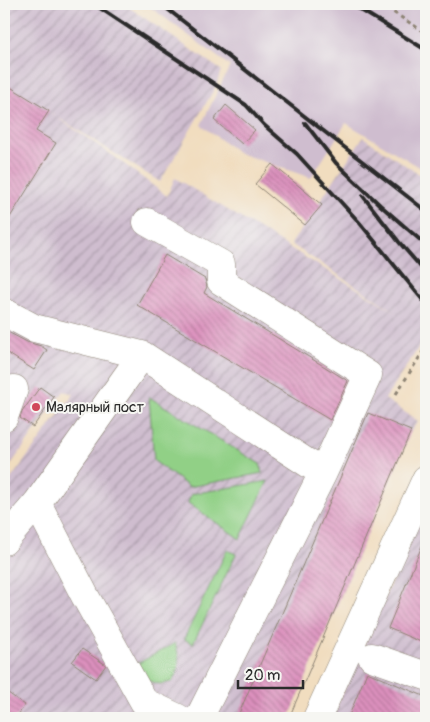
<svg xmlns="http://www.w3.org/2000/svg" width="430" height="722" viewBox="0 0 430 722" font-family="Pangolin,sans-serif">
<style>
.industrial{fill:url(#industrial-furrows)}
.railway{fill:#cfbdcf}
.green{fill:#91d086;stroke:#5e7e58}
.building{fill:url(#building-back-hatch)}
.lines{fill:none;stroke-linecap:round;stroke-linejoin:round}
.minor-casing{stroke:#8e8475;stroke-width:29}
.path{stroke:#8e8475;stroke-width:3;stroke-dasharray:4 4;stroke-linecap:butt}
.minor{stroke:#fff;stroke-width:28}
.rail{stroke:#2b2b2b;stroke-width:4}
.poi-dot{fill:#d1495b;stroke:#f6f6f2;stroke-width:2}
.labels{text-anchor:middle;dominant-baseline:central;stroke-width:4;stroke-linejoin:round;paint-order:stroke}
.poi-label{font-size:15px;fill:#2b2b2b;stroke:#f6f6f2;text-anchor:start}
</style>
<defs>
<pattern id="industrial-furrows" width="10" height="10" patternUnits="userSpaceOnUse" patternTransform="scale(1.25)"><rect width="10" height="10" fill="#cfbdcf"/><path d="M-1 1l2-2M0 10L10 0M9 11l2-2" fill="none" stroke="#a89aa8"/></pattern>
<pattern id="building-back-hatch" width="6" height="6" patternUnits="userSpaceOnUse" patternTransform="scale(1.25)"><rect width="6" height="6" fill="#dc90bd"/><path d="M-1 5l2 2M0 0l6 6M5-1l2 2" fill="none" stroke="#b3769a"/></pattern>
</defs>
<rect width="100%" height="100%" fill="#f6f6f2"/>
<filter id="ink" filterUnits="userSpaceOnUse"><feTurbulence type="fractalNoise" baseFrequency=".02" numOctaves="2"/><feDisplacementMap in="SourceGraphic" scale="10" xChannelSelector="R" yChannelSelector="G"/><feConvolveMatrix kernelMatrix="1 2 1 2 8 2 1 2 1" color-interpolation-filters="sRGB"/></filter>
<filter id="wash" filterUnits="userSpaceOnUse"><feTurbulence type="fractalNoise" baseFrequency=".0096" numOctaves="4" result="noise"/><feDisplacementMap in="SourceGraphic" scale="20" xChannelSelector="R" yChannelSelector="G"/><feGaussianBlur stdDeviation="1.12" result="paint"/><feColorMatrix in="noise" values="0 0 0 0 0 0 0 0 0 0 0 0 0 0 0 0 0 1.4 0 .05"/><feComposite in="paint" operator="in"/></filter>
<g filter="url(#wash)">
<rect width="100%" height="100%" fill="#f1ddbf"/>
<path class="industrial" d="M4 4H124L221 70 216 86 160 182 49 112 112 155 167 196 175 178 397 313 291 244 363 137 426 179V350L421 344 385 399 418 421 411 431 289 718H4V488L74 394 64 391 4 474Z
M426 504V718H331Z"/>
<path class="railway" d="M146 4H419L426 8V171L346 123 311 178 239 153 201 125 230 66Z"/>
<path class="green" d="M149 397 260 464 263 473 189 487 154 461Z
M268 481 240 539 188 503 191 494Z
M227 550 236 554 193 644 184 639Z
M175 643C180 658 181 668 172 682L160 684 148 681 137 664Z"/>
<g id="blocks">
<path class="building" d="M4 83 49 111 36 131 56 143 4 227Z
M226 105 255 130 242 144 214 120Z
M272 164 322 205 305 225 255 184Z
M165 255 205 279 207 287 204 293 348 381 330 420 137 305Z
M4 330 27 342 41 346 47 350 34 370 4 351Z
M40 387 54 397 33 427 20 418 22 412Z
M368 413 411 431 289 718H237Z
M426 536V644L388 628Z
M82 649 106 665 96 679 72 662Z
M367 672 426 697V718H348Z
M4 690 25 705 16 718H4Z"/>
</g>
</g>
<g filter="url(#ink)">
<use href="#blocks" fill-opacity="0" stroke="#8e8475" stroke-width="1"/>
<g class="lines">
<defs>
<path id="minor" d="M147 222 221 264V281L368 375 323 473
M4 312 34 328 142 355 323 473 199 718
M4 417 14 389
M37 503 85 596 144 702 178 718
M4 541 37 503 142 355
M372 657 426 676
M317 718 426 479"/>
</defs>
<use href="#minor" class="minor-casing"/>
<path class="path" d="M380 4 426 33
M396 394 426 347"/>
<use href="#minor" class="minor"/>
<path class="rail" d="M94 4 246 105 264 125 297 154 359 222 426 304
M161 4 426 211
M351 4 426 50
M305 123 336 163 380 205 426 245
M363 196 399 242 426 273"/>
</g>
</g>
<circle class="poi-dot" cx="36" cy="407" r="5"/>
<g class="labels">
<g class="poi-label">
<text x="46" y="407">Малярный пост</text>
</g>
</g>
<rect width="430" height="722" fill="none" stroke="#f6f6f2" stroke-width="20"/>
<path d="M238 680v8h65v-8" fill="none" stroke="#2b2b2b" stroke-width="2.5"/>
<text x="245" y="680" font-size="15" fill="#2b2b2b" stroke="#f6f6f2" stroke-width="4" paint-order="stroke">20 m</text>
</svg>
